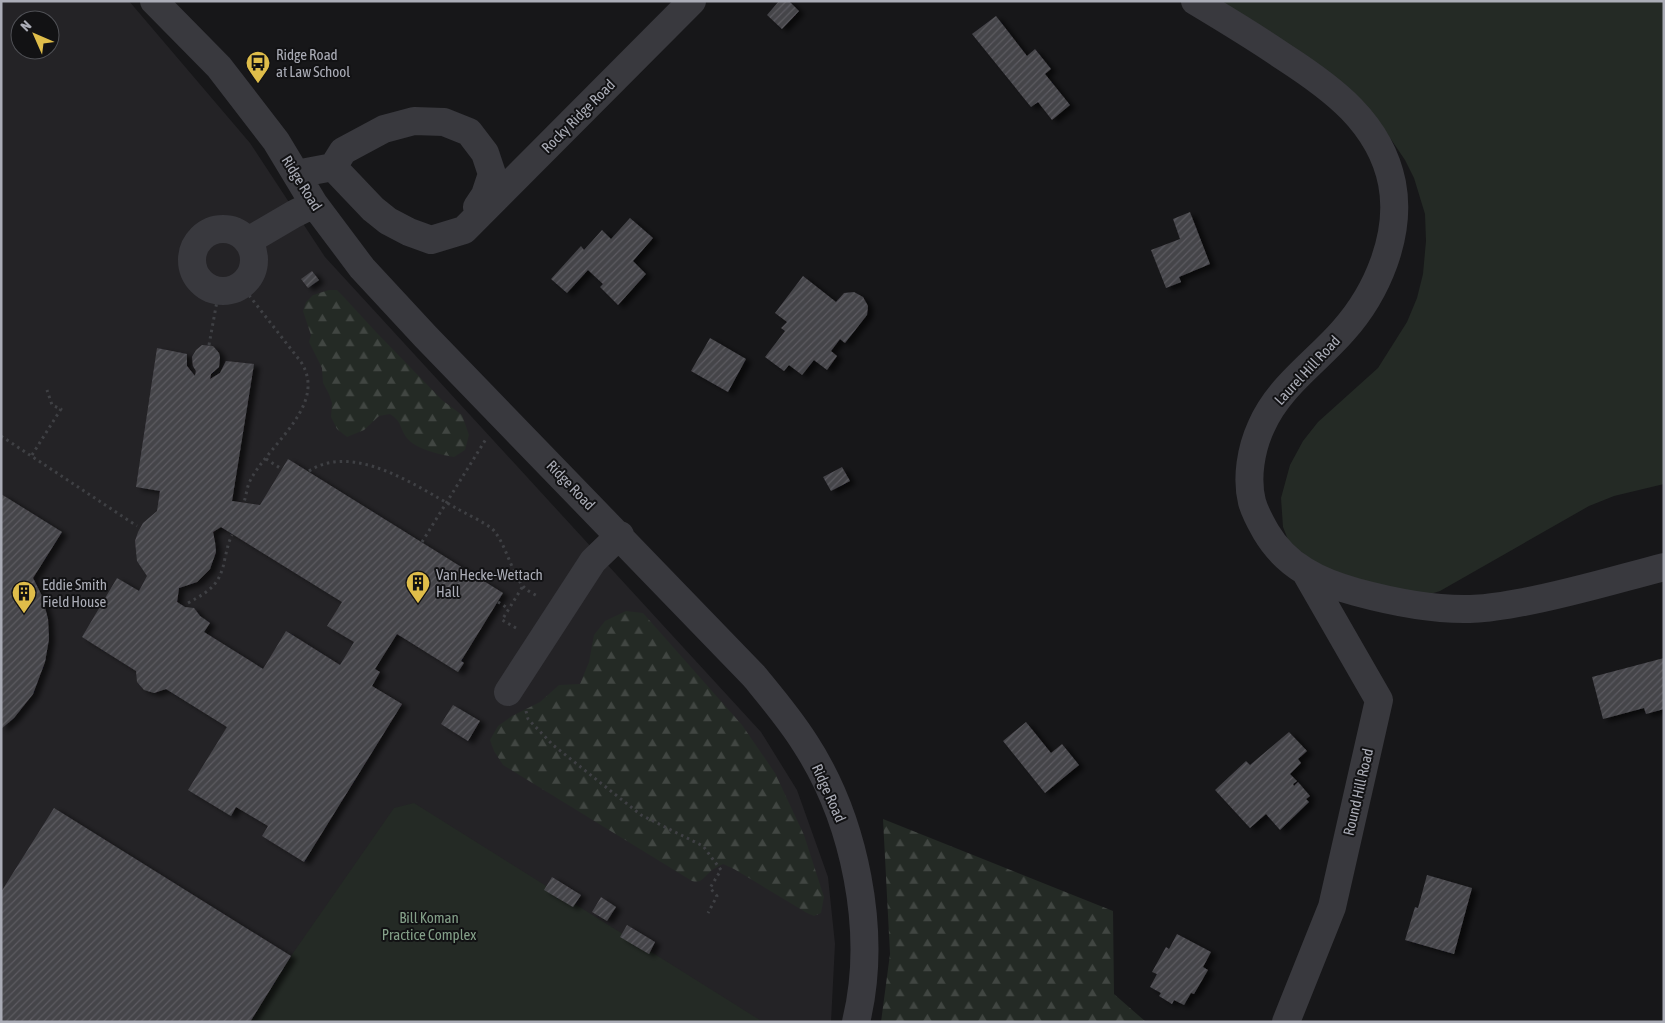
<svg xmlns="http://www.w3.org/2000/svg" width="1665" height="1023" viewBox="0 0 1665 1023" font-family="'Asap Condensed',sans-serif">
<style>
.built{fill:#242326;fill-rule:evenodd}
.forest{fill:url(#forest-firs)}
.green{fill:#242a25}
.building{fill:url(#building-hatch);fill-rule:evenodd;filter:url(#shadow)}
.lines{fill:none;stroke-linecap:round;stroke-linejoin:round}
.path{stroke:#3f4044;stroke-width:3;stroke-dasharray:2.5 4;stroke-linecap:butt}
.minor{stroke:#39393e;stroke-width:28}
.labels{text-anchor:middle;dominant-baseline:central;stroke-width:4;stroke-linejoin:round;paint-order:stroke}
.poi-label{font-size:15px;fill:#abadb7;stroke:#121214;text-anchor:start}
.street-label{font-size:15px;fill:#abadb7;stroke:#121214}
.park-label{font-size:15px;fill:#84a089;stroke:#121214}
</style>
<defs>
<pattern id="forest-firs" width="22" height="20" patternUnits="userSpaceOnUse" patternTransform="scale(1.25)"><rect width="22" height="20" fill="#242a25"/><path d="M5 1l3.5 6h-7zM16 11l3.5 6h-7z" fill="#414642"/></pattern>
<pattern id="building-hatch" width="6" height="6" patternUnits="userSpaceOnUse" patternTransform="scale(1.25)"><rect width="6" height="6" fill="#454449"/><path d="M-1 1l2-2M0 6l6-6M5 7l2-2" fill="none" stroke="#5d5c61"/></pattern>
<filter id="shadow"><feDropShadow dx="5.5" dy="3" stdDeviation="2.5" flood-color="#0009"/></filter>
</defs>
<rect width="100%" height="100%" fill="#171719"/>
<path class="built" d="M1 1H129L250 143 325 257 761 732 797 790 828 877 835 944 831 1022H1ZM20 20H50V50H20Z"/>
<path class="forest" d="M329 290H337L342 295 376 332 442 400 462 415 469 435 465 450 454 457C439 454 416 450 406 437 399 426 402 422 390 414L379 416 364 430 347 437 337 429 331 417 332 403 329 394 323 383 322 368 309 342 311 335 303 311 306 302 313 295Z
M626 611 643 613 742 725 775 773 804 835 824 897 821 913 814 916 807 913 734 869 723 864C718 867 712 869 709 873 702 879 702 883 692 881L503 765 494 751 490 740 498 726 512 716 540 702 559 685 580 684 589 662 594 635 605 621Z
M883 819 1113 911 1114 994 1146 1022H881L890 954Z"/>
<path class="green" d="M1204 1H1664V484L1614 496 1589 506 1440 591 1418 598 1345 588 1289 542 1283 527 1281 498 1290 465 1303 441 1318 422 1378 368 1407 322 1417 298 1423 274 1426 241 1425 214 1414 178 1405 160 1380 123Z
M414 803 763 1022H250L291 956 394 808Z"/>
<path class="building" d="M779 1H789L799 11 782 29 767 15Z
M996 16 1027 56 1035 49 1051 69 1045 74 1070 105 1052 120 1038 102 1031 107 972 34Z
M1190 212 1210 264 1179 277 1181 282 1166 288 1151 250 1180 239 1173 219Z
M630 218 653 238 633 261 646 274 618 305 600 287 603 284 588 270 567 293 551 279 581 246 584 250 602 230 611 239Z
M312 271 319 280 308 288 301 279Z
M803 276 836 302 844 293 854 292 863 297 868 306 867 315 845 343 840 339 831 351 837 356 827 370 814 360 802 375 789 365 784 371 765 357 785 331 781 328 787 322 775 313Z
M710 338 746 359 728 392 691 371Z
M202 345 213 346 219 353 220 357 219 367 211 374 210 379 220 373 226 361 254 364 232 501 260 505 288 459 503 593 461 661 464 663 458 672 397 634 375 669 380 672 372 686 402 704 304 862 262 836 268 826 236 807 231 816 188 790 227 727 166 689 154 693 144 690 137 682 136 671 82 637 117 578 139 591 147 576 137 561 135 541 138 532 143 523 157 511 160 491 136 487 157 348 187 354V366L195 376 196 371 193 366 192 357 196 350ZM221 527 342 602 327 626 354 642 340 665 286 631 263 669 204 632 210 623 200 616 194 608 185 607 177 602 179 588 197 582 210 569 216 552 215 542 213 532Z
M842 467 850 481 831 491 823 477Z
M1 494 62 532 33 578 42 596 48 619 49 639 45 662 33 694 14 718 1 729Z
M1664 658V709L1646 714 1644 708 1603 719 1592 677Z
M453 705 480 721 468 741 441 724Z
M1026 722 1051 753 1062 744 1079 765 1045 793 1003 741Z
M1289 732 1307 751 1298 759 1301 763 1290 774 1297 781 1293 784 1294 786 1298 782 1310 796 1306 799 1309 802 1280 830 1266 814 1250 828 1215 790 1246 761 1250 765Z
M54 808 291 956 250 1022H1V892Z
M1427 875 1472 888 1454 954 1405 940 1415 907 1418 908Z
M552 877 581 895 573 907 544 890Z
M601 897 616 907 607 921 592 912Z
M627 925 655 942 649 954 620 937Z
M1177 934 1211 952 1203 967 1208 970 1194 994 1191 993 1184 1005 1174 1000 1172 1004 1159 996 1161 993 1150 987 1157 974 1152 972 1166 947 1169 949Z"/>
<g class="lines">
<path class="path" d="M241 285 301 362C329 406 266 446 249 483 247 488 246 496 244 502
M209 345 219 290
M1 436 137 526
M32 455 61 409 52 405 47 390
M266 459 280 468
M309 471C354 442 416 486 456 508 464 513 491 525 495 532 506 546 512 573 523 586 527 591 534 594 539 597
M422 542 486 439
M498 602 509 609
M188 603C211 590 220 585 225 558 227 550 228 543 232 535
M516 628 502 620 523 586
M526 711 528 719 553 745 641 815 703 846 721 870 710 888 717 896 708 913"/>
<path class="minor" d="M154 1 219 67 276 141 314 204 362 268 425 336 754 676C772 698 790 719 805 743 855 820 878 932 856 1022
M1195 1C1225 19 1255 37 1284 57 1332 88 1380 123 1392 183 1402 235 1377 293 1343 331 1316 362 1278 387 1261 427 1251 449 1246 478 1252 502 1255 513 1261 523 1266 532 1286 566 1319 582 1356 592 1393 602 1431 610 1470 609 1488 609 1507 605 1524 602 1572 593 1618 579 1664 567
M333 167 343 151 384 129 414 121 444 122 469 132 485 153 492 174 485 195 477 207
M296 174 333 167 373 209 388 221 409 232 431 240 464 230 692 1
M192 260a31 31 0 1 1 62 0a31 31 0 1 1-62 0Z
M248 241 294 214 314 204
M508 692 593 561 620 535
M1286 1022 1332 907 1379 700 1306 573"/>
</g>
<defs>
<symbol id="bus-pin" viewBox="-11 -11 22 30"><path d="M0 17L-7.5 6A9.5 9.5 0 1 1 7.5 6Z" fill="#dfbd4a" stroke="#121214"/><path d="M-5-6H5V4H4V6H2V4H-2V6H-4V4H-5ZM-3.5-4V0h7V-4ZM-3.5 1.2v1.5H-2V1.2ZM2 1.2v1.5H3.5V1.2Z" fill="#111"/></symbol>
<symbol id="building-pin" viewBox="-11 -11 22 30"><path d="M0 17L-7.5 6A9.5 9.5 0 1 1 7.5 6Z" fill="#dfbd4a" stroke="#121214"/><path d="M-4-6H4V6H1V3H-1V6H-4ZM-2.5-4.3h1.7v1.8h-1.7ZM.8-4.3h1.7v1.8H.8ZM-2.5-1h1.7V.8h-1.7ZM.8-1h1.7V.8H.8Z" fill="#111"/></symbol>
</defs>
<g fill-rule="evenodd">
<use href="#bus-pin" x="244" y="49" width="28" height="38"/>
<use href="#building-pin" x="404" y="569" width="28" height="38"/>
<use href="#building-pin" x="10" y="579" width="28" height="38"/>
</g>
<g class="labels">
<g class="poi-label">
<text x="276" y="54">Ridge Road<tspan x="276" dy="17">at Law School</tspan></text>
<text x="436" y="574">Van Hecke-Wettach<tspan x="436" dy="17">Hall</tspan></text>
<text x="42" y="584">Eddie Smith<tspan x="42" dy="17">Field House</tspan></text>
</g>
<g class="street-label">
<text transform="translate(578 116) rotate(-45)">Rocky Ridge Road</text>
<text transform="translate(302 183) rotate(58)">Ridge Road</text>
<text transform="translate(1307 370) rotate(-47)">Laurel Hill Road</text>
<text transform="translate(571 485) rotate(46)">Ridge Road</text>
<text transform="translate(1358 792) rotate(-77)">Round Hill Road</text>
<text transform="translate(829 793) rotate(66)">Ridge Road</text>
</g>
<g class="park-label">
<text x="429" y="917">Bill Koman<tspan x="429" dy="17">Practice Complex</tspan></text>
</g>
</g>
<rect width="1665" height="1023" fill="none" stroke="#abadb7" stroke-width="5"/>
<g transform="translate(35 35) rotate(315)"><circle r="24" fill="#121214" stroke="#4f5055"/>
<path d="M0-4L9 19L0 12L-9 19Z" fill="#dfbd4a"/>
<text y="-8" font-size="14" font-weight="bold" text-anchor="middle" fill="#abadb7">N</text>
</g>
</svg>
